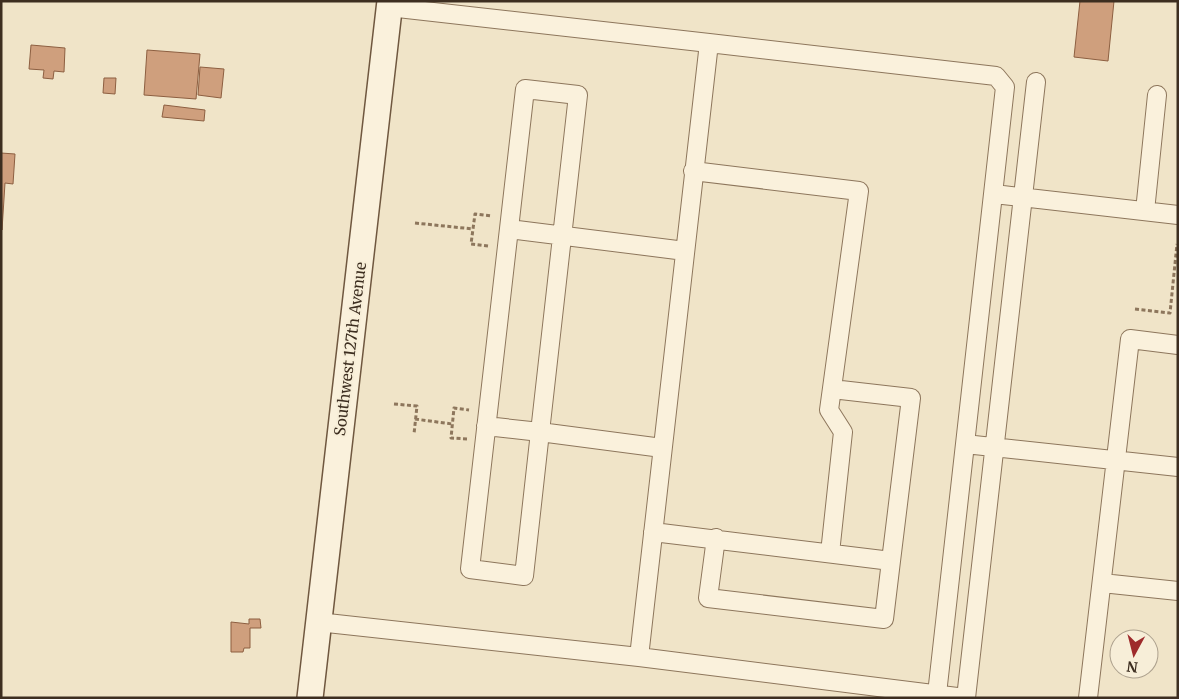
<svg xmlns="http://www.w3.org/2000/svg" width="1179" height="699" viewBox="0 0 1179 699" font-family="Merriweather,serif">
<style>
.building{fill:#cf9f7d;stroke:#8d5f41}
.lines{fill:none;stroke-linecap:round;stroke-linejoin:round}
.street-casing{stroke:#8d765c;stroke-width:20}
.secondary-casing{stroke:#6f573f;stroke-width:28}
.path{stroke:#8d765c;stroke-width:3;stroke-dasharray:4 2.5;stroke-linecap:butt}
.street{stroke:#faf1dc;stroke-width:18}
.secondary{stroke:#faf1dc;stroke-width:25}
.labels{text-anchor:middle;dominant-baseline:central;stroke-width:4;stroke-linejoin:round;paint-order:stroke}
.street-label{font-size:15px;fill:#3d2e20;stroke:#f7eed8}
</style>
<rect width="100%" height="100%" fill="#f0e4c8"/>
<path class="building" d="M1080 1H1114L1108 61 1074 57Z
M31 45 65 48 64 72 54 71 53 79 43 78 44 70 29 69Z
M147 50 200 54 196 99 144 95Z
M200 67 224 69 221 98 198 95Z
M104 78H116L115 94 103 93Z
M164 105 205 110 204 121 162 117Z
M1 153 15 154 13 184 5 183 2 230Z
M249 619H260L261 628H250V648H244L243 652H231V622L249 624Z"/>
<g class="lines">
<defs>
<path id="street" d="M389 7 709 43 639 657
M709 43 996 76 1005 87 937 694
M693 171 859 191 829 410 843 432 830 553
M994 194 1178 215
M1145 211 1157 95
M509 229 685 251
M832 389 911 398 891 561
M486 426 540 432 578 95 525 89C506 249 488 409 470 569L524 576 540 432 662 448
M965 444 1178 467
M653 532 891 561 884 619 708 598 716 538
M1102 583 1178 591
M318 622 639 657 965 698
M966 698 1036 82
M1088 698 1130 339 1178 345"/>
<path id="secondary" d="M310 698 390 1"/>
</defs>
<use href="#street" class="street-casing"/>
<use href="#secondary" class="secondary-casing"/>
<path class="path" d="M415 223 473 229
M488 246 471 244 475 214 492 216
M1135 309 1170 313 1177 244
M394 404 417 406 414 434
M415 419 452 424
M467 439 451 438 454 408 469 410"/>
<use href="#street" class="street"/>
<use href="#secondary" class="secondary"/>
</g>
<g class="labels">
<g class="street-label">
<text transform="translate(350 349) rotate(-83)">Southwest 127th Avenue</text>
</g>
</g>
<rect width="1179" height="699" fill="none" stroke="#3d2e20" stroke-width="5"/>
<g transform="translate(1134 654) rotate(187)"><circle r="24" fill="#f7eed8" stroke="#ada18e"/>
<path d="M0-4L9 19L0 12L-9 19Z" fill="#9e2a2b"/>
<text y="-8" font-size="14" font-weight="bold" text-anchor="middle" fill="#3d2e20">N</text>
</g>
</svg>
